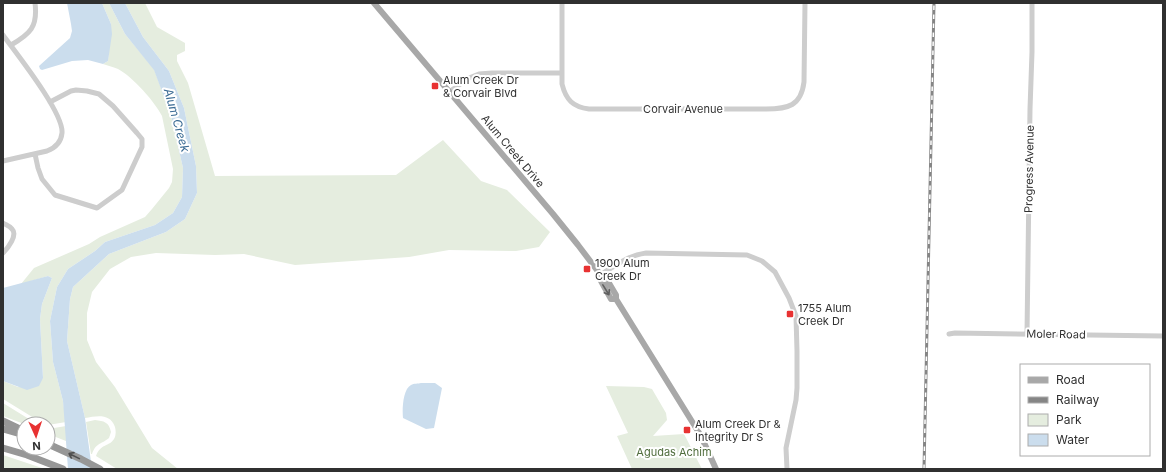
<svg xmlns="http://www.w3.org/2000/svg" width="1166" height="472" viewBox="0 0 1166 472" font-family="Inter,sans-serif">
<style>
.green{fill:#e5eddf}
.water{fill:#cbdded}
.lines{fill:none;stroke-linecap:round;stroke-linejoin:round}
.minor{stroke:#cdcdcd;stroke-width:5}
.major{stroke:#a8a8a8;stroke-width:6}
.highway{stroke:#979797;stroke-width:7}
.rail-casing{stroke:#858585;stroke-width:3}
.rail{stroke:#fff;stroke-width:1.5;stroke-dasharray:4.5;stroke-linecap:butt}
.oneway{stroke:#606060}
.oneway2{stroke:#4f4f4f}
.poi-dot{fill:#e83232;stroke:#fff;stroke-width:1.5}
.labels{text-anchor:middle;dominant-baseline:central;stroke-width:4;stroke-linejoin:round;paint-order:stroke}
.poi-label{font-size:11px;fill:#303030;stroke:#fff;text-anchor:start}
.street-label{font-size:11px;fill:#303030;stroke:#fff}
.park-label{font-size:11px;fill:#506d3d;stroke:#fff}
.water-label{font-size:12px;font-style:italic;fill:#3c6c95;stroke:#fff}
</style>
<rect width="100%" height="100%" fill="#fff"/>
<path class="green" d="M102 3H109L125 34 154 69 171 116 183 168 182 197 173 213 155 225 105 242 95 251 68 269 57 287 50 321 53 362 63 401 66 422 48 425V424L42 423 3 399V381L18 387 43 378 40 319 42 304 52 278 48 276 21 284 34 268 89 244 100 237 145 217 152 209 169 188 172 182 173 169 162 116C155 102 133 77 118 69 114 67 108 66 103 64L108 61 111 24Z
M125 3H145L157 27 185 43V51L177 55V61L188 83 215 176 396 175 443 140 481 181 507 190 550 232 539 247 516 251 449 250 409 257 295 265 244 254 215 255 156 253 131 257 110 269 92 292 87 313V340L96 362 115 387 152 448 178 469H117L96 456C101 443 109 447 114 439 116 436 116 431 115 427 110 413 97 416 85 418L67 341 70 299 73 287 109 254 166 232 185 219 197 193 196 166 184 108 169 71 143 37Z
M606 386 644 387 652 389 666 413 667 420 653 436 684 434 702 469H632L617 436 628 433Z
M3 403 37 424H24L3 416Z
M95 420C104 421 109 422 111 432L109 438C100 445 96 443 92 454H91L86 422Z
M66 426V441L48 434V429Z
M3 455 45 469H3Z"/>
<path class="water" d="M67 3H102L111 24 112 34 108 61 103 64 88 60 72 61 42 70 40 69 39 66 70 38 72 31 71 24Z
M109 3H125L143 37 169 71 184 108 196 166 197 193 185 219 166 232 109 254 73 287 70 299 67 341 85 418 92 469H68L63 401 53 362 50 321 57 287 68 269 95 251 105 242 155 225 173 213 182 197 183 168 171 116 154 70 125 34Z
M48 276 52 278 42 304 40 319 43 378 39 386 27 390 3 381V288Z
M421 383H435L442 388 434 428 426 429 403 418C402 409 403 389 411 385 414 383 418 384 421 383Z"/>
<g class="lines">
<path class="minor" d="M562 3V84C566 100 573 107 589 109H766C788 109 801 106 804 82L805 3
M3 35C16 53 64 113 62 133 61 143 55 148 47 151L3 161
M11 45C30 34 38 27 35 3
M449 92 469 78 479 74 492 73H562
M35 154 38 168 42 179 55 195 97 208 122 190 142 147V139L137 133 113 106 99 94 87 91 76 90 71 91 50 102
M3 223C6 225 10 226 12 229 18 235 8 248 3 253
M600 275C615 266 628 255 646 253L747 255 762 261 775 272 789 298 796 316 797 351V388L796 400 786 448 787 469
M949 334 955 333 1163 336
M1027 334 1030 109 1032 52V3"/>
<path class="major" d="M374 3 553 214 578 245 603 278H606L616 295V299L701 436 716 469
M603 278 601 281 611 299H616"/>
<path class="highway" d="M3 421 24 431
M3 429 24 435
M48 444 81 459 100 469
M3 448 27 455 63 469"/>
<defs>
<path id="rail" d="M924 469 934 3"/>
</defs>
<use href="#rail" class="rail-casing"/>
<use href="#rail" class="rail"/>
</g>
<defs><path id="oneway-shaft" d="M-6 0H5M1.5-3L5.5 0L1.5 3" fill="none" stroke-width="1.6" stroke-linecap="round" stroke-linejoin="round"/></defs>
<use class="oneway" href="#oneway-shaft" transform="translate(606 290) rotate(58)"/>
<use class="oneway2" href="#oneway-shaft" transform="translate(74 456) rotate(-154)"/>
<g class="poi-dot">
<rect x="431" y="82" width="8" height="8" rx="2"/>
<rect x="583" y="265" width="8" height="8" rx="2"/>
<rect x="786" y="310" width="8" height="8" rx="2"/>
<rect x="683" y="426" width="8" height="8" rx="2"/>
</g>
<g class="labels">
<g class="poi-label">
<text x="443" y="80">Alum Creek Dr<tspan x="443" dy="13">&amp; Corvair Blvd</tspan></text>
<text x="595" y="263">1900 Alum<tspan x="595" dy="13">Creek Dr</tspan></text>
<text x="798" y="308">1755 Alum<tspan x="798" dy="13">Creek Dr</tspan></text>
<text x="695" y="424">Alum Creek Dr &amp;<tspan x="695" dy="13">Integrity Dr S</tspan></text>
</g>
<g class="street-label">
<text x="683" y="109">Corvair Avenue</text>
<text transform="translate(513 151) rotate(50)">Alum Creek Drive</text>
<text transform="translate(1029 169) rotate(-89)">Progress Avenue</text>
<text transform="translate(1056 334) rotate(1)">Moler Road</text>
</g>
<g class="park-label">
<text x="674" y="452">Agudas Achim</text>
</g>
<g class="water-label">
<text transform="translate(177 120) rotate(74)">Alum Creek</text>
</g>
</g>
<rect width="1166" height="472" fill="none" stroke="#303030" stroke-width="8"/>
<rect x="1020" y="364" width="130" height="92" fill="#ffffff" stroke="#acacac"/>
<rect x="1028" y="377" width="20" height="6" fill="#a8a8a8" stroke="#acacac"/>
<text x="1056" y="384" font-size="12" fill="#303030">Road</text>
<rect x="1028" y="397" width="20" height="6" fill="#858585" stroke="#acacac"/>
<text x="1056" y="404" font-size="12" fill="#303030">Railway</text>
<rect x="1028" y="414" width="20" height="12" fill="#e5eddf" stroke="#acacac"/>
<text x="1056" y="424" font-size="12" fill="#303030">Park</text>
<rect x="1028" y="434" width="20" height="12" fill="#cbdded" stroke="#acacac"/>
<text x="1056" y="444" font-size="12" fill="#303030">Water</text>
<g transform="translate(36 436) rotate(177)"><circle r="19" fill="#ffffff" stroke="#acacac"/>
<path d="M0-3L7 15L0 10L-7 15Z" fill="#e83232"/>
<text y="-6" font-size="11" font-weight="bold" text-anchor="middle" fill="#303030">N</text>
</g>
</svg>
